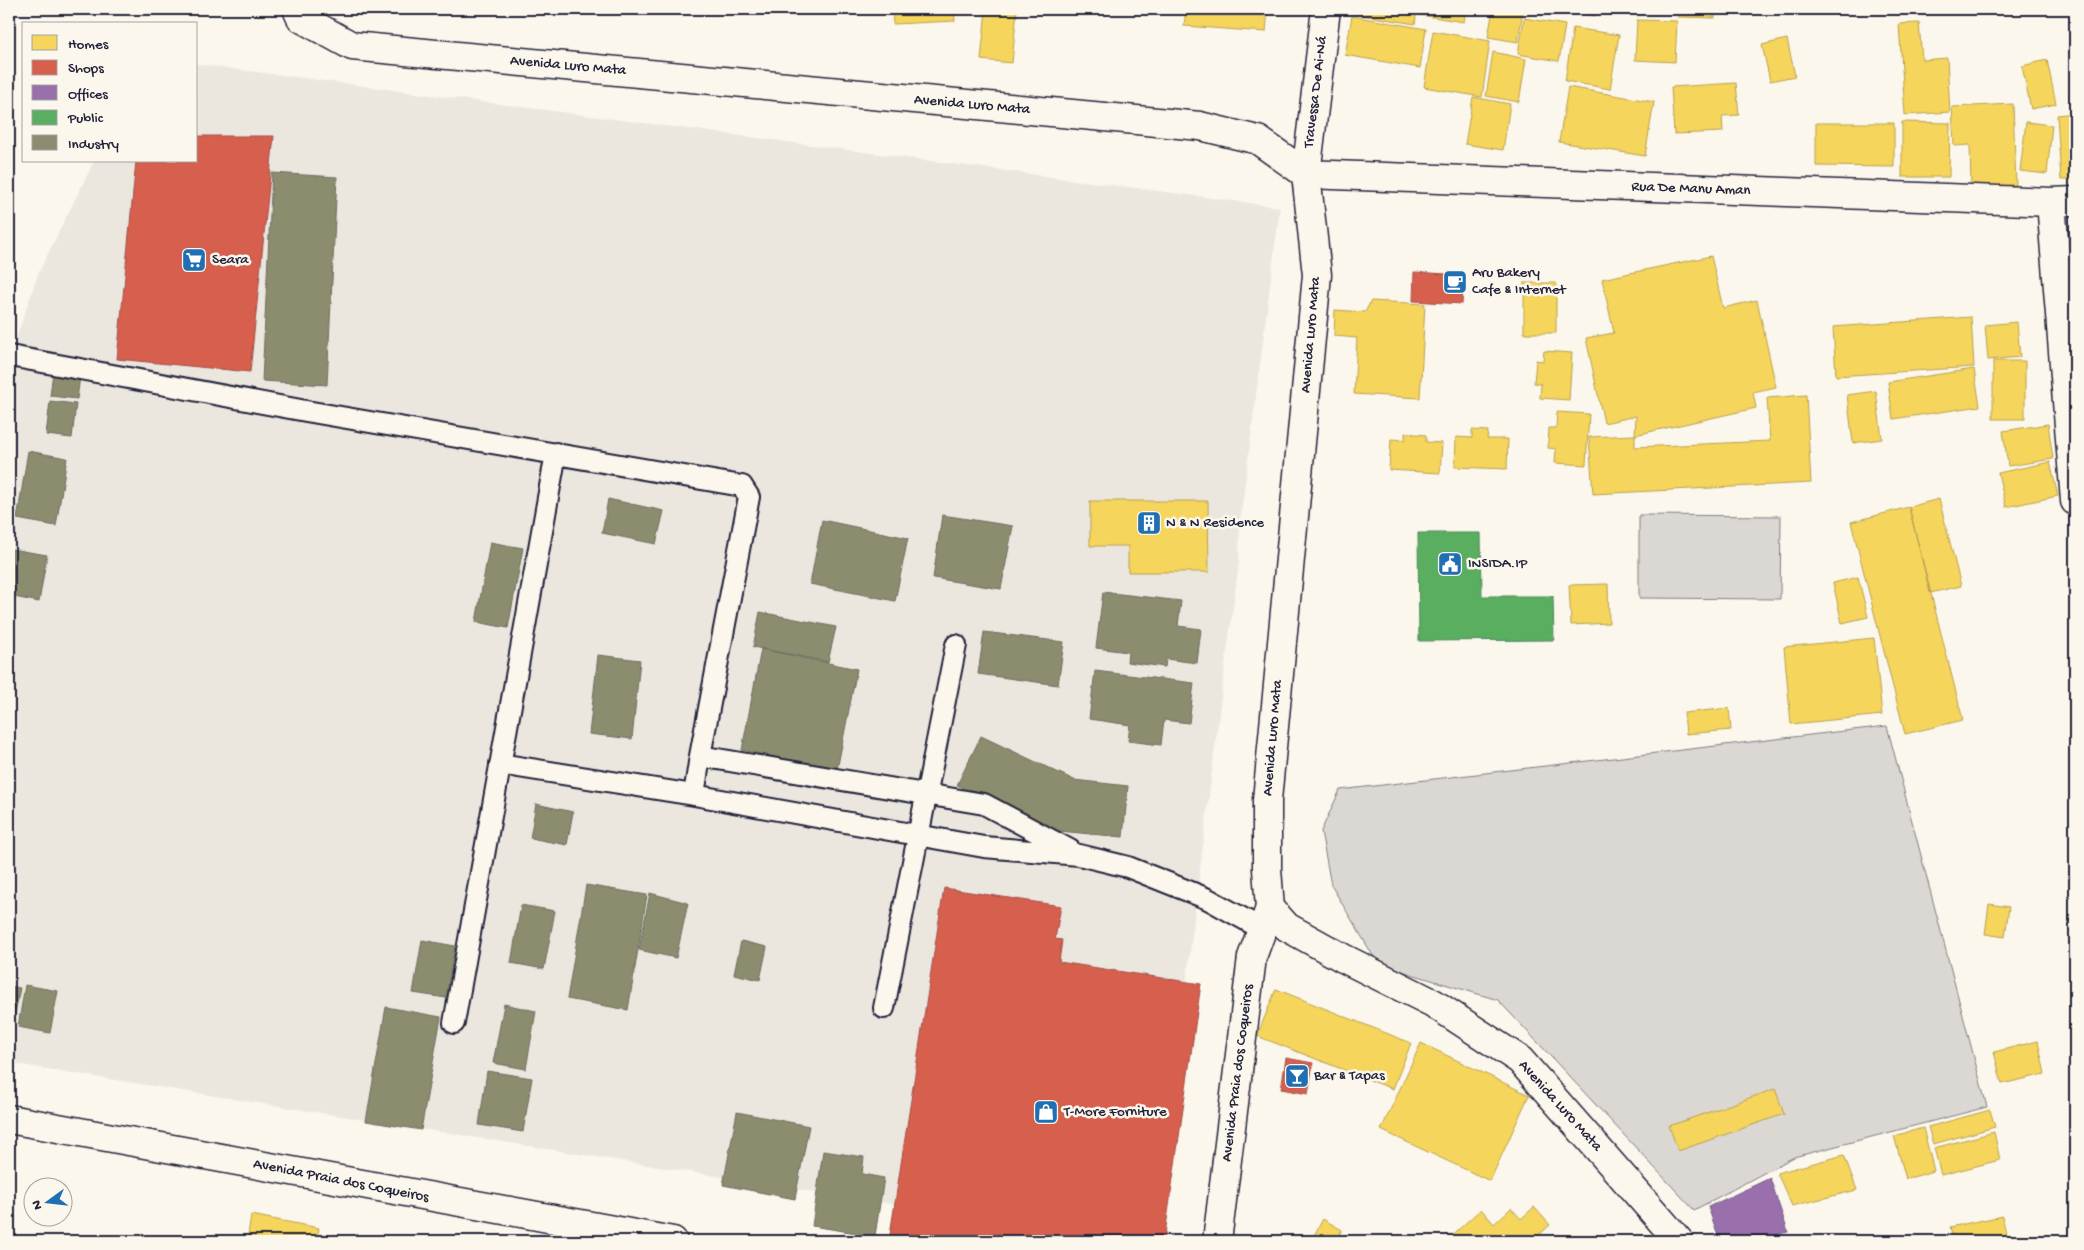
<svg xmlns="http://www.w3.org/2000/svg" width="2084" height="1250" viewBox="0 0 2084 1250" font-family="'Gochi Hand',sans-serif">
<style>
.built{fill:#ebe7df}
.green{fill:#dbd8d3;stroke:#7e7d87}
.homes{fill:#f6d55c;stroke:#b69f52}
.shops{fill:#d6604d;stroke:#a04d48}
.offices{fill:#9970ab;stroke:#755989}
.public{fill:#5aae61;stroke:#498456}
.industry{fill:#8c8c6e;stroke:#6c6c5f}
.lines{fill:none;stroke-linecap:round;stroke-linejoin:round}
.service-casing{stroke:#22223b;stroke-width:24}
.minor-casing{stroke:#22223b;stroke-width:31}
.tertiary-casing{stroke:#22223b;stroke-width:31}
.secondary-casing{stroke:#22223b;stroke-width:31}
.service{stroke:#fbf7ec;stroke-width:20}
.minor{stroke:#fbf7ec;stroke-width:28}
.tertiary{stroke:#fbf7ec;stroke-width:28}
.secondary{stroke:#fbf7ec;stroke-width:28}
.labels{text-anchor:middle;dominant-baseline:central;stroke-width:5;stroke-linejoin:round;paint-order:stroke}
.street-label{font-size:15px;fill:#22223b;stroke:#fbf7ec}
.poi-label{font-size:15px;fill:#22223b;stroke:#fbf7ec;text-anchor:start}
</style>
<rect width="100%" height="100%" fill="#fbf7ec"/>
<filter id="ink" filterUnits="userSpaceOnUse"><feTurbulence type="fractalNoise" baseFrequency=".02" numOctaves="2"/><feDisplacementMap in="SourceGraphic" scale="10" xChannelSelector="R" yChannelSelector="G"/><feConvolveMatrix kernelMatrix="1 2 1 2 8 2 1 2 1" color-interpolation-filters="sRGB"/></filter>
<g filter="url(#ink)">
<path class="built" d="M196 64 1280 207 1240 522 1239 562 1222 689 1155 1241H1122L9 1063V360L38 274 94 161H196Z"/>
<path class="green" d="M1639 515 1781 516 1780 599 1639 598Z
M1887 726 1987 1107 1794 1157 1694 1210 1498 1000 1378 964 1331 885 1321 831 1340 790Z"/>
<path class="homes" d="M744 9H769V12L744 10Z
M804 9H865L864 14Z
M892 9H954L955 21 893 24Z
M986 9H1017L1012 63 981 60Z
M1186 9H1268L1266 32 1184 26Z
M1349 9H1417L1415 24 1349 13Z
M1421 9H1466L1464 22 1420 15Z
M1493 9H1523L1518 42 1488 37Z
M1565 9H1596L1595 16 1564 11Z
M1640 9H1675V11Z
M1678 9H1715V18L1678 17Z
M1352 16 1426 29 1420 68 1345 55Z
M1524 18 1565 25 1559 61 1518 54Z
M1637 20 1677 21 1675 62 1635 60Z
M1919 23 1922 60 1947 58 1950 112 1905 115 1899 24Z
M1573 28 1619 35 1610 89 1565 81Z
M1433 31 1490 41 1482 97 1424 87Z
M1787 39 1795 76 1770 81 1762 45Z
M1493 52 1526 59 1519 102 1486 96Z
M2047 60 2056 104 2031 109 2022 66Z
M1736 83 1739 115 1722 116 1723 132 1674 134 1671 87Z
M1568 87 1654 102 1645 156 1559 142Z
M1473 97 1510 104 1503 150 1465 144Z
M2013 104 2016 185 1971 187 1970 145 1954 146 1952 107Z
M2075 113V180H2061L2057 115Z
M1902 122 1950 123 1949 177H1902Z
M2026 122 2052 125 2047 174 2020 171Z
M1816 123H1894V167L1816 166Z
M1711 256 1723 308 1757 300 1776 387 1753 392 1756 408 1635 435 1636 416 1604 423 1586 338 1614 333 1602 279Z
M1524 283H1556V333H1524Z
M1371 301 1425 304 1420 398 1354 394 1357 338 1334 336 1335 310 1365 312Z
M1971 317 1974 367 1836 376 1833 327Z
M2017 322 2020 357 1988 360 1985 325Z
M1544 351 1572 353 1569 400 1540 398 1541 384 1534 383 1536 360 1543 361Z
M1993 361H2025V419H1993Z
M1974 369 1980 406 1893 419 1888 382Z
M1876 391 1882 439 1853 443 1847 395Z
M1806 395 1811 483 1593 494 1589 437 1635 435V447L1770 441 1767 398Z
M1557 412 1589 414 1586 465 1555 463 1556 449 1548 448 1549 428H1556Z
M2048 424 2053 459 2008 466 2003 431Z
M1472 430 1488 431 1487 439H1508L1507 469 1455 467 1456 437 1472 438Z
M1405 433 1426 435V442L1442 443 1440 473 1389 470 1391 439 1405 440Z
M2050 462 2058 496 2006 507 1998 473Z
M1939 499 1961 586 1930 593 1909 507Z
M1090 501H1208L1209 572H1128V546H1090Z
M1909 507 1963 720 1905 734 1851 522Z
M1858 577 1868 617 1842 623 1833 583Z
M1608 584 1609 623 1571 625 1569 585Z
M1874 638 1882 715 1791 724 1784 647Z
M1729 708 1731 730 1686 734 1684 713Z
M1989 904 2009 907 2005 937 1985 934Z
M1276 989 1411 1043 1393 1089 1257 1036Z
M2038 1041 2045 1074 2002 1084 1994 1052Z
M1421 1043 1529 1095 1490 1181 1381 1130Z
M1775 1089 1784 1114 1678 1151 1669 1126Z
M1990 1110 1995 1127 1933 1144 1928 1127Z
M1923 1128 1934 1171 1906 1179 1894 1136Z
M1994 1132 2000 1160 1941 1175 1934 1148Z
M1844 1155 1857 1190 1792 1206 1777 1173Z
M1534 1207 1550 1225 1537 1237 1541 1241H1446L1481 1209 1494 1224 1511 1208 1521 1219Z
M251 1215 319 1228 316 1241H247Z
M2002 1216 2008 1241H1954L1950 1227Z
M1323 1219 1342 1230 1335 1241H1311Z"/>
<path class="shops" d="M196 136H274L250 372 117 359 136 161H196Z
M1414 272 1464 275 1462 304 1413 301Z
M944 888 1061 906 1055 939 1062 940 1059 962 1201 984 1164 1241H1039L1028 1240 1027 1241H889Z
M1286 1058 1313 1063 1308 1094 1281 1089Z"/>
<path class="offices" d="M1770 1178 1788 1232 1747 1241H1720L1708 1207Z"/>
<path class="public" d="M1418 533H1481L1482 596H1553L1554 640 1419 641Z"/>
<path class="industry" d="M272 173 337 177 327 385 262 381Z
M53 372 80 376 77 399 50 396Z
M50 401 76 404 72 438 46 435Z
M28 451 67 458 56 526 17 519Z
M608 499 664 511 656 544 602 533Z
M942 515 1013 526 1001 589 933 578Z
M822 520 908 538 895 601 810 584Z
M490 542 523 548 508 628 476 622Z
M11 549 47 555 39 602 9 596V560Z
M1103 592 1181 601 1178 626 1201 629 1197 663 1166 659 1165 667 1127 662 1128 652 1096 648Z
M760 612 836 627 828 662 753 647Z
M984 632 1064 642 1058 685 978 674Z
M761 649 857 669 837 770 742 750Z
M598 655 640 660 632 739 589 734Z
M1095 671 1194 683 1189 723 1164 720 1161 745 1128 741 1130 725 1089 719Z
M981 736 1074 780 1128 786 1123 837 1048 830 957 785Z
M536 804 573 812 567 845 530 838Z
M586 885 647 895 628 1010 567 999Z
M650 893 688 903 676 958 639 950Z
M521 905 555 911 544 969 511 963Z
M422 940 455 946 446 998 413 993Z
M741 941 767 947 760 980 734 974Z
M25 985 58 991 50 1033 18 1027Z
M9 986 20 988 12 1029H9Z
M504 1004 536 1011 526 1069 493 1063Z
M386 1007 441 1017 421 1130 366 1121Z
M487 1071 532 1078 523 1132 479 1125Z
M737 1112 809 1126 795 1199 723 1185Z
M823 1151 864 1157 862 1174 884 1178 875 1236 812 1226Z"/>
<g class="lines">
<defs>
<path id="service" d="M10 356 306 411 742 486 749 497 700 756 694 795
M700 756 984 804 1070 850
M500 764 694 795 984 847 1079 855 1128 867 1208 899 1262 929
M884 1008 956 645
M454 1023 556 453"/>
<path id="minor" d="M1326 9 1306 174 2051 202 2075 201
M2051 202 2075 501"/>
<path id="tertiary" d="M9 1119 673 1241
M1217 1241 1252 957 1270 908"/>
<path id="secondary" d="M297 9 301 18 352 46 1200 126 1258 140 1306 174 1317 275 1267 800V869L1270 908 1287 927 1343 958 1433 1003 1520 1060 1679 1241"/>
</defs>
<use href="#service" class="service-casing"/>
<use href="#minor" class="minor-casing"/>
<use href="#tertiary" class="tertiary-casing"/>
<use href="#secondary" class="secondary-casing"/>
<use href="#service" class="service"/>
<use href="#minor" class="minor"/>
<use href="#tertiary" class="tertiary"/>
<use href="#secondary" class="secondary"/>
</g>
</g>
<defs>
<symbol id="supermarket-square" viewBox="-11 -11 22 22"><rect x="-9" y="-9" width="18" height="18" rx="4" fill="#1f6fb2" stroke="#fbf7ec"/><path d="M-6-5.5h2.5l.6 2H6L4.5 2H-2.5L-4.4-4H-6ZM-1.5 3.2a1.3 1.3 0 1 0 .1 0ZM3 3.2a1.3 1.3 0 1 0 .1 0Z" fill="#fff"/></symbol>
<symbol id="cafe-square" viewBox="-11 -11 22 22"><rect x="-9" y="-9" width="18" height="18" rx="4" fill="#1f6fb2" stroke="#fbf7ec"/><path d="M-5.5-4.5H6V0H3Q3 3.5 0 3.5H-2.5Q-5.5 3.5-5.5 0ZM3-3.2v2h1.7v-2ZM-6 4.5H4V6H-6Z" fill="#fff"/></symbol>
<symbol id="building-square" viewBox="-11 -11 22 22"><rect x="-9" y="-9" width="18" height="18" rx="4" fill="#1f6fb2" stroke="#fbf7ec"/><path d="M-4-6H4V6H1V3H-1V6H-4ZM-2.5-4.3h1.7v1.8h-1.7ZM.8-4.3h1.7v1.8H.8ZM-2.5-1h1.7V.8h-1.7ZM.8-1h1.7V.8H.8Z" fill="#fff"/></symbol>
<symbol id="civic-square" viewBox="-11 -11 22 22"><rect x="-9" y="-9" width="18" height="18" rx="4" fill="#1f6fb2" stroke="#fbf7ec"/><path d="M-.6-6.5H3V-4.5H.6V-3L4-1V1h2V6H-6V1h2V-1L-.6-3ZM-1.2 2.5V6h2.4V2.5Z" fill="#fff"/></symbol>
<symbol id="bar-square" viewBox="-11 -11 22 22"><rect x="-9" y="-9" width="18" height="18" rx="4" fill="#1f6fb2" stroke="#fbf7ec"/><path d="M-6-5H6L.8 .8V4.5H3.5V6h-7V4.5H-.8V.8Z" fill="#fff"/></symbol>
<symbol id="shop-square" viewBox="-11 -11 22 22"><rect x="-9" y="-9" width="18" height="18" rx="4" fill="#1f6fb2" stroke="#fbf7ec"/><path d="M-5-2.5h2.3a2.7 3.5 0 0 1 5.4 0H5L5.5 6h-11ZM-1.5-2.5h3a1.5 2.3 0 0 0-3 0Z" fill="#fff"/></symbol>
</defs>
<g fill-rule="evenodd">
<use href="#supermarket-square" x="180" y="246" width="28" height="28"/>
<use href="#cafe-square" x="1441" y="268" width="28" height="28"/>
<use href="#building-square" x="1135" y="509" width="28" height="28"/>
<use href="#civic-square" x="1436" y="550" width="28" height="28"/>
<use href="#bar-square" x="1283" y="1062" width="28" height="28"/>
<use href="#shop-square" x="1032" y="1098" width="28" height="28"/>
</g>
<g class="labels">
<g class="street-label">
<text transform="translate(568 66) rotate(5)">Avenida Luro Mata</text>
<text transform="translate(1316 92) rotate(-83)">Travessa De Ai-Ná</text>
<text transform="translate(972 105) rotate(5)">Avenida Luro Mata</text>
<text transform="translate(1691 189) rotate(2)">Rua De Manu Aman</text>
<text transform="translate(1311 335) rotate(-85)">Avenida Luro Mata</text>
<text transform="translate(1273 738) rotate(-85)">Avenida Luro Mata</text>
<text transform="translate(1238 1073) rotate(-83)">Avenida Praia dos Coqueiros</text>
<text transform="translate(1560 1106) rotate(48)">Avenida Luro Mata</text>
<text transform="translate(341 1181) rotate(11)">Avenida Praia dos Coqueiros</text>
</g>
<g class="poi-label">
<text x="212" y="260">Seara</text>
<text x="1472" y="273">Aru Bakery<tspan x="1472" dy="17">Cafe &amp; Internet</tspan></text>
<text x="1166" y="523">N &amp; N Residence</text>
<text x="1468" y="564">INSIDA.IP</text>
<text x="1314" y="1076">Bar &amp; Tapas</text>
<text x="1064" y="1112">T-More Forniture</text>
</g>
</g>
<rect width="2084" height="1250" fill="none" stroke="#fbf7ec" stroke-width="30"/>
<rect x="15" y="15" width="2054" height="1220" fill="none" stroke="#22223b" stroke-width="2" filter="url(#ink)"/>
<rect x="22" y="22" width="175" height="140" fill="#fbf7ec" stroke="#a4a2a5"/>
<rect x="32" y="35" width="25" height="15" fill="#f6d55c" stroke="#a4a2a5"/>
<text x="68" y="48" font-size="15" fill="#22223b">Homes</text>
<rect x="32" y="60" width="25" height="15" fill="#d6604d" stroke="#a4a2a5"/>
<text x="68" y="72" font-size="15" fill="#22223b">Shops</text>
<rect x="32" y="85" width="25" height="15" fill="#9970ab" stroke="#a4a2a5"/>
<text x="68" y="98" font-size="15" fill="#22223b">Offices</text>
<rect x="32" y="110" width="25" height="15" fill="#5aae61" stroke="#a4a2a5"/>
<text x="68" y="122" font-size="15" fill="#22223b">Public</text>
<rect x="32" y="135" width="25" height="15" fill="#8c8c6e" stroke="#a4a2a5"/>
<text x="68" y="148" font-size="15" fill="#22223b">Industry</text>
<g transform="translate(48 1202) rotate(255)"><circle r="24" fill="#fbf7ec" stroke="#a4a2a5"/>
<path d="M0-4L9 19L0 12L-9 19Z" fill="#1f6fb2"/>
<text y="-8" font-size="14" font-weight="bold" text-anchor="middle" fill="#22223b">N</text>
</g>
</svg>
